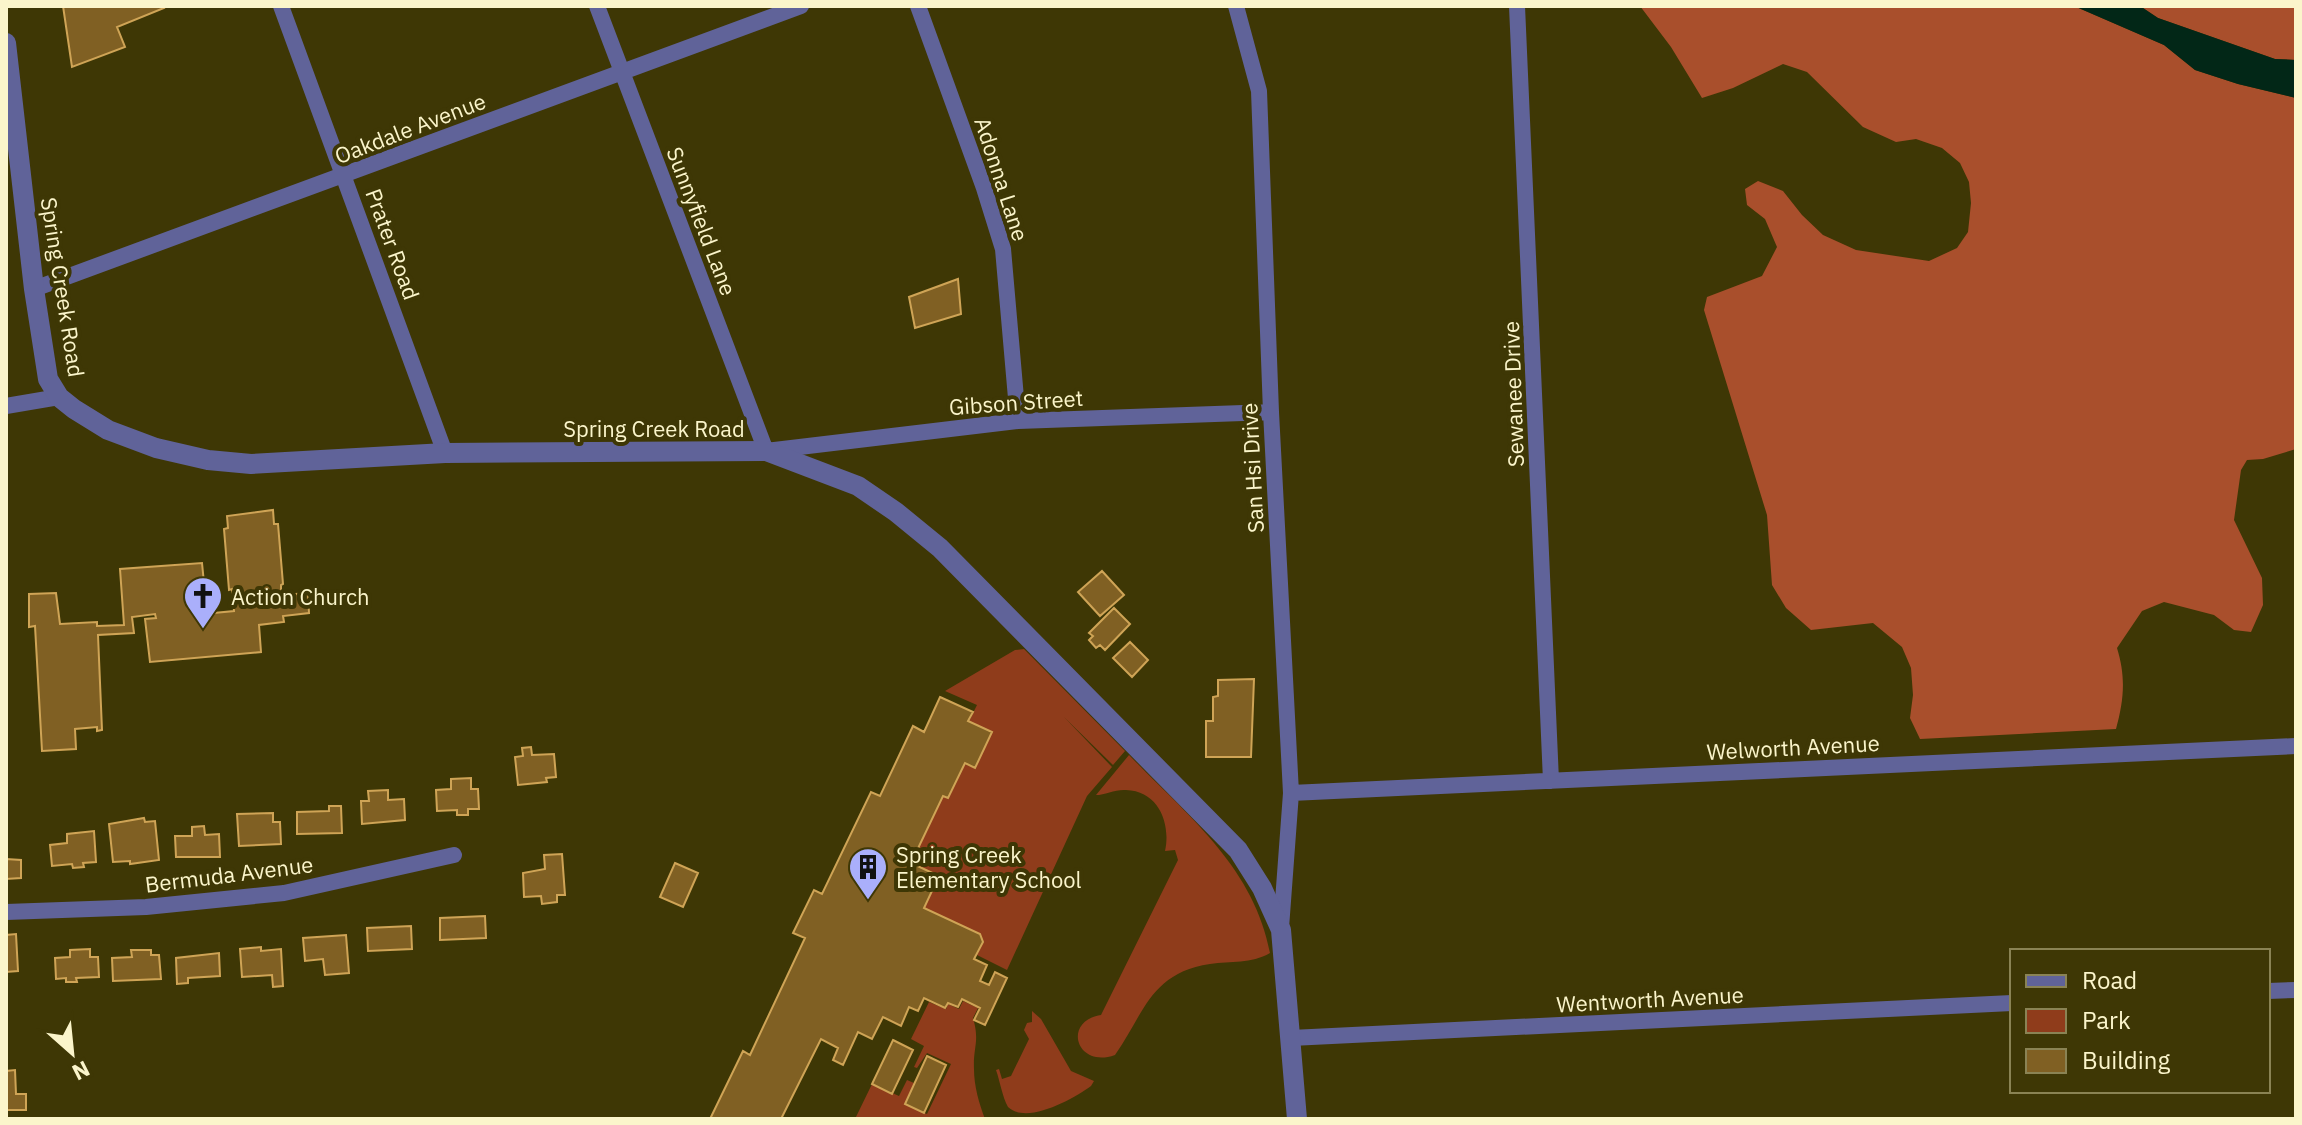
<svg xmlns="http://www.w3.org/2000/svg" width="2302" height="1125" viewBox="0 0 2302 1125" font-family="'IBM Plex Sans',sans-serif">
<style>
.green{fill:#8f3c1b}
.forest{fill:#a94f2c}
.water{fill:#022717}
.building{fill:#806023;stroke:#cfa456;stroke-width:2}
.lines{fill:none;stroke-linecap:round;stroke-linejoin:round}
.minor{stroke:#606399;stroke-width:16}
.tertiary{stroke:#606399;stroke-width:20}
.labels{text-anchor:middle;dominant-baseline:central;stroke-width:8;stroke-linejoin:round;paint-order:stroke}
.street-label{font-size:22px;fill:#fbf5cb;stroke:#3e3705}
.poi-label{font-size:22px;fill:#fbf5cb;stroke:#3e3705;text-anchor:start}
</style>
<rect width="100%" height="100%" fill="#3e3705"/>
<path class="green" d="M1024 649 1125 751 1113 765 1064 717 1112 767 1087 796 1007 970 977 955 983 942 980 934 924 908 939 877 911 863 943 796 948 798 964 764 975 768 992 732 969 721 977 705 945 691 1015 650Z
M1129 755C1187 815 1254 867 1270 953 1251 964 1231 961 1210 964 1150 973 1144 1014 1115 1055 1076 1069 1062 1021 1101 1015L1178 860 1175 850 1165 851C1171 824 1159 791 1126 790 1116 789 1105 795 1096 795Z
M963 1001 978 1008 973 1018C980 1042 973 1046 974 1069 974 1086 979 1103 985 1119H855L872 1084 899 1096 907 1080 914 1083 905 1104 927 1114 951 1064 927 1053 917 1068 914 1067 924 1046 911 1039 929 1002 946 1009 948 1004 959 1009Z
M1032 1011 1041 1019 1071 1071 1094 1081 1091 1086C1073 1099 1027 1125 1008 1107 1002 1096 1000 1081 996 1070L999 1069 1002 1079 1011 1076 1029 1039 1024 1030 1027 1023 1032 1022Z"/>
<path class="forest" d="M1640 6H2074L2164 45 2195 70 2238 84 2296 98V449L2263 459 2247 460 2241 470 2234 520 2262 578 2263 605 2251 632 2234 630 2214 615 2164 602 2142 611 2117 648C2126 677 2124 700 2116 729L1920 739 1910 718 1913 695 1911 668 1902 647 1873 623 1811 630 1786 608 1772 585 1767 515 1704 310 1707 297 1762 276 1777 247 1765 219 1747 205 1745 189 1758 181 1783 191 1802 215 1823 235 1856 250 1929 261 1957 248 1968 232 1971 203 1969 182 1960 163 1942 148 1916 139 1896 142 1863 127 1807 72 1783 64 1733 88 1702 98 1671 47Z
M2140 6H2296V60L2275 59 2158 18Z"/>
<path class="water" d="M2074 6H2140L2158 18 2275 59 2296 60V98L2238 84 2195 70 2164 45Z"/>
<path class="building" d="M63 6H163L164 8 117 27 125 47 72 67Z
M958 279 961 314 915 328 909 297Z
M273 510 274 524H278L283 584 281 585V595L308 593 309 613 283 616 284 622 259 625 261 652 150 662 145 619 156 618 155 614 132 617 134 633 98 635 102 730 97 731V727L75 729 76 749 42 751 35 626 29 627V594L56 593 60 624 97 622V626L124 625 120 569 202 563 206 603 192 605 193 615 234 611 232 589 229 590 224 529 228 528 227 516Z
M1102 571 1124 595 1100 616 1078 592Z
M1114 608 1130 624 1105 650 1100 645 1096 648 1089 640 1093 636 1089 633Z
M1130 642 1148 660 1132 677 1113 658Z
M1254 679 1251 757H1206V721H1213V697L1218 696V680Z
M940 697 973 712 968 721 992 732 975 768 965 763 948 798 943 796 911 863 939 876 924 908 980 934 983 942 974 959 987 965 980 981 989 985 995 972 1007 978 985 1025 974 1020 980 1008 962 999 958 1007 948 1003 945 1008 924 998 918 1011 909 1007 901 1026 883 1017 872 1039 858 1032 843 1065 833 1060 838 1048 821 1039 781 1119H710L743 1051 750 1055 805 938 793 933 814 890 822 894 871 792 880 796 913 726 924 732Z
M531 747 532 755 554 754 556 777 546 778 547 782 518 785 515 757 523 756 522 748Z
M471 778V789H478L479 809H468V815H457V810L437 811 436 790 451 789V779Z
M388 790V800L404 799 405 820 362 824 361 801H369L368 791Z
M329 806H341L342 833 297 834V812L329 811Z
M273 813V822H280L281 844 239 846 237 814Z
M144 818 145 822 155 821 159 860 130 864V861L113 862 109 824Z
M204 826 205 835 219 834 220 857H176L175 836H192V827Z
M94 831 96 862 83 863 84 867 73 868 72 864 52 866 50 845 67 843V834Z
M562 854 565 895H557V902L542 904 541 896 524 897 523 873 545 869 544 855Z
M6 859 21 860V878L6 879Z
M675 863 698 873 683 907 660 897Z
M485 916 486 938 440 940V918Z
M411 926 412 949 368 951 367 928Z
M16 934 18 971 6 972V935Z
M346 935 349 973 325 975 323 959 305 961 303 938Z
M261 947V951L281 949 283 986 273 987 272 975 242 977 240 949Z
M90 949V957H98L99 977 76 978 77 982H66V978L56 979 55 958 70 957V950Z
M131 950H151V955H159L161 979 113 981 112 958 132 957Z
M219 953 220 976 188 978V983L177 984 176 958Z
M893 1040 913 1050 892 1094 872 1084Z
M927 1056 946 1065 924 1113 905 1104Z
M15 1070 16 1094H26V1110H6V1071Z"/>
<g class="lines">
<path class="minor" d="M281 6 445 453
M597 6 766 451 1018 421 1271 412
M918 6 984 188 1003 249 1018 421
M1236 6 1259 91 1271 412 1291 793 1281 928
M1517 6 1551 781
M34 289 801 6
M6 406 59 397
M1291 793 2296 746
M6 912 146 907 284 893 454 855
M2268 991 2296 990
M1291 1038 2012 1003"/>
<path class="tertiary" d="M6 43 34 289 48 379 59 397 74 409 108 430 156 448 208 460 251 464 445 453 766 451 858 486 896 512 940 548 1238 850 1262 888 1281 930 1297 1119"/>
</g>
<defs>
<symbol id="church-pin" viewBox="-11 -11 22 30"><path d="M0 17L-7.5 6A9.5 9.5 0 1 1 7.5 6Z" fill="#aaaffb" stroke="#3e3705"/><path d="M-1.2-6h2.4v3.5h3.3v2.4h-3.3V6h-2.4V-.1h-3.3v-2.4h3.3Z" fill="#111"/></symbol>
<symbol id="building-pin" viewBox="-11 -11 22 30"><path d="M0 17L-7.5 6A9.5 9.5 0 1 1 7.5 6Z" fill="#aaaffb" stroke="#3e3705"/><path d="M-4-6H4V6H1V3H-1V6H-4ZM-2.5-4.3h1.7v1.8h-1.7ZM.8-4.3h1.7v1.8H.8ZM-2.5-1h1.7V.8h-1.7ZM.8-1h1.7V.8H.8Z" fill="#111"/></symbol>
</defs>
<g fill-rule="evenodd">
<use href="#church-pin" x="181" y="574" width="44" height="60"/>
<use href="#building-pin" x="846" y="845" width="44" height="60"/>
</g>
<g class="labels">
<g class="street-label">
<text transform="translate(410 128) rotate(-21)">Oakdale Avenue</text>
<text transform="translate(1002 179) rotate(72)">Adonna Lane</text>
<text transform="translate(702 221) rotate(69)">Sunnyfield Lane</text>
<text transform="translate(393 244) rotate(70)">Prater Road</text>
<text transform="translate(63 287) rotate(81)">Spring Creek Road</text>
<text transform="translate(1513 394) rotate(-92)">Sewanee Drive</text>
<text transform="translate(1016 402) rotate(-4)">Gibson Street</text>
<text x="654" y="428">Spring Creek Road</text>
<text transform="translate(1252 468) rotate(-93)">San Hsi Drive</text>
<text transform="translate(1793 747) rotate(-3)">Welworth Avenue</text>
<text transform="translate(229 874) rotate(-7)">Bermuda Avenue</text>
<text transform="translate(1650 999) rotate(-3)">Wentworth Avenue</text>
</g>
<g class="poi-label">
<text x="231" y="596">Action Church</text>
<text x="896" y="854">Spring Creek<tspan x="896" dy="25">Elementary School</tspan></text>
</g>
</g>
<rect width="2302" height="1125" fill="none" stroke="#fbf5cb" stroke-width="16"/>
<rect x="2010" y="949" width="260" height="144" fill="#3e3705" stroke="#8a8354" stroke-width="2"/>
<rect x="2026" y="975" width="40" height="12" fill="#606399" stroke="#8a8354" stroke-width="2"/>
<text x="2082" y="989" font-size="24" fill="#fbf5cb">Road</text>
<rect x="2026" y="1009" width="40" height="24" fill="#8f3c1b" stroke="#8a8354" stroke-width="2"/>
<text x="2082" y="1029" font-size="24" fill="#fbf5cb">Park</text>
<rect x="2026" y="1049" width="40" height="24" fill="#806023" stroke="#8a8354" stroke-width="2"/>
<text x="2082" y="1069" font-size="24" fill="#fbf5cb">Building</text>
<g transform="translate(72 1053) rotate(153)" stroke="#3e3705" stroke-width="6" paint-order="stroke">
<path d="M0-6L14 30L0 20L-14 30Z" fill="#fbf5cb"/>
<text y="-12" font-size="22" font-weight="bold" text-anchor="middle" fill="#fbf5cb">N</text>
</g>
</svg>
